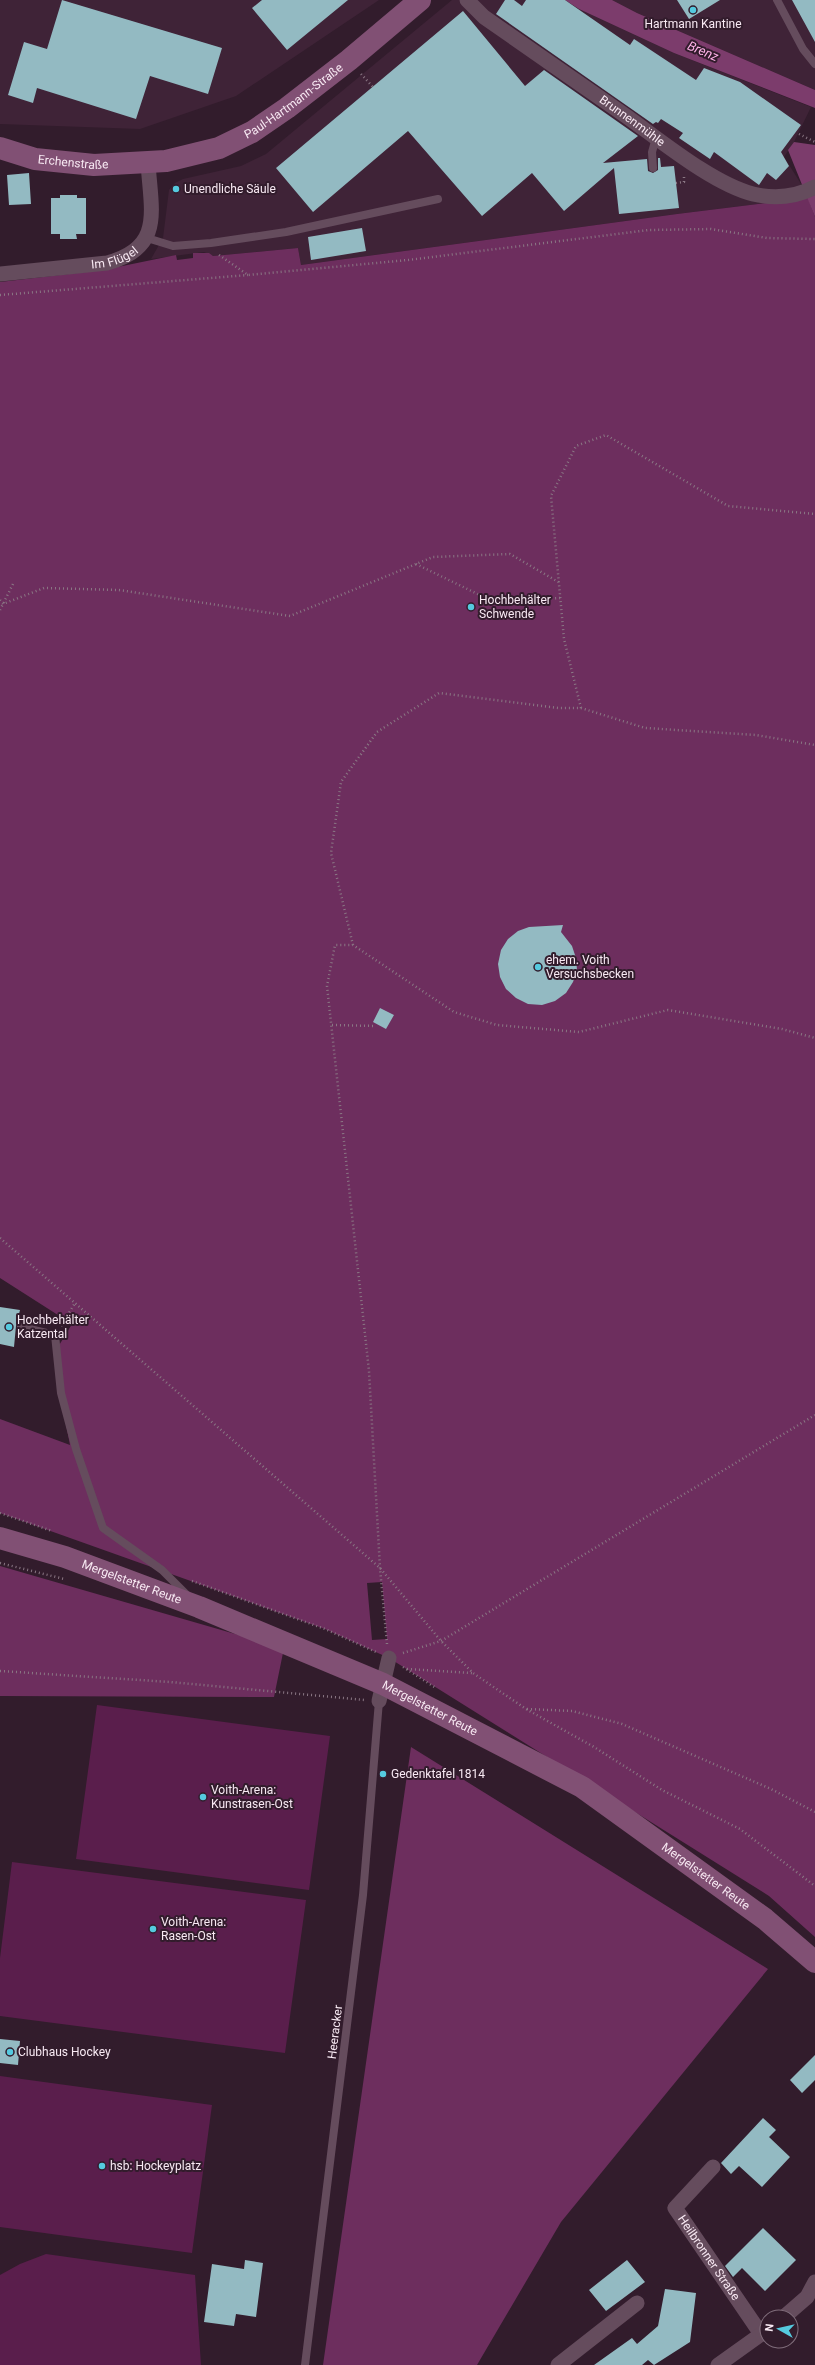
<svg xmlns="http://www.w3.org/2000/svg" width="815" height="2365" viewBox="0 0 815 2365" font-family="Roboto,sans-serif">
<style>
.built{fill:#3f2337}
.green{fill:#5a1e4c}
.forest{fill:#6d2e5e;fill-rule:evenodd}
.water{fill:#7c3c6c}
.building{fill:#93bac2}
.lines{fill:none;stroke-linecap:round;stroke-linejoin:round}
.path{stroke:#8a7784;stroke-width:2.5;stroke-dasharray:1 3;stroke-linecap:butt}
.lane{stroke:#654c5d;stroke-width:8}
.street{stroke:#654c5d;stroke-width:15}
.secondary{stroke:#815074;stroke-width:22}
.poi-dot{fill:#55cadf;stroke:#321c2c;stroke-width:1.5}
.labels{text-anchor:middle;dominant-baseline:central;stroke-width:4;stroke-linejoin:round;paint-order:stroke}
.poi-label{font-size:12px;fill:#f8e9f3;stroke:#321c2c;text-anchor:start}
.street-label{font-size:12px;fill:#f8e9f3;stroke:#321c2c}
.water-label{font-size:13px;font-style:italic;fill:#ffb3e9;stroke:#321c2c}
</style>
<rect width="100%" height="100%" fill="#321c2c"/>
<path class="built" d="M0 0H379L236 96 140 129 0 124Z
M452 0H565L579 9 674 53 811 107 794 142 784 157 803 187 808 198 677 214 301 265 298 248 213 256 204 252 151 259 163 238 169 190 175 183 183 179 241 166 266 154Z
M612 0H815V90L637 13Z"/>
<path class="green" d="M97 1705 330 1736 309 1890 76 1859Z
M12 1862 306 1900 285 2053 0 2016V1958Z
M0 2076 212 2105 192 2253 0 2227Z
M46 2254 195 2275 201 2365H0V2275L20 2264Z"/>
<path class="forest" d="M808 198 815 217V1937L769 1896 389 1658 325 1629 0 1513V1419L70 1445 60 1394 55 1352 72 1324 0 1278V282L103 270 176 255 177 260 193 258V253H209L213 256 298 248 301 265 677 214ZM382 1582 387 1639 372 1640 367 1583Z
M0 1566 284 1648 274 1697 0 1696Z
M411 1747 768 1969 561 2222 477 2365H323Z"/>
<path class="water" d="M565 0H612L637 13 815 90V108L674 53 579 9Z
M794 142 815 145V217L788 150Z"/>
<path class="building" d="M62 0 222 48 208 94 150 76 136 119 37 88 33 103 8 95 24 42 47 49Z
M262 0H348L287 50 252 8Z
M505 0H514L522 6 526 0H565L630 45 634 39 696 80 704 68 740 82 801 125 781 152 789 166 776 180 767 173 759 185 714 152 710 159 679 138 683 133 661 119 658 123 656 122 653 124 496 14Z
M677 0H720L689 19Z
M792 0H815V42Z
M463 11 525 86 544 70 638 136 603 163 647 159 648 171 653 173 658 170V158H660L661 167 674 166 679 208 619 214 614 168 564 211 532 173 482 216 408 131 313 212 276 168Z
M29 173 31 204 9 205 7 175Z
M60 195H77V198H86V234H76L77 239H60V234H51V198H60Z
M362 228 366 251 311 260 308 237Z
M563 925 561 932 572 946 576 958 577 970 573 982 566 993 555 1001 542 1005 528 1004 516 998 506 989 500 977 498 964 501 950 508 939 518 931 529 927Z
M380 1008 394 1015 386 1029 373 1022Z
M0 1307 20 1310 16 1326 14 1347 0 1344Z
M0 2039 20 2041 18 2065 0 2063Z
M815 2055V2080L802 2093 790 2080Z
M763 2118 776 2130 769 2137 790 2157 762 2187 739 2166 731 2174 721 2163Z
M763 2228 796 2260 765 2291 742 2268 733 2277 725 2266Z
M245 2260 263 2263 256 2317 236 2314 234 2326 204 2322 212 2264 244 2269Z
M627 2260 645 2282 606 2311 589 2290Z
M665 2289 696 2293 690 2342 654 2365 648 2360 642 2365H594L632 2338 637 2344 658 2326Z"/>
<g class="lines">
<path class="path" d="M361 74 373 87
M799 134 815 142
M676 183 684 182V176
M219 255 248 275 408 260 649 230 711 229 767 238 815 239
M0 295 248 275
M416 564 494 602 561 598
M0 600 3 604 44 588 119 590 290 616 433 557 510 554 560 583
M0 610 14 582
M581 708 564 639 551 496 576 446 606 435 728 506 815 514
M353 945 331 853 341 782 377 732 439 693 558 708H581L645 728 756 735 815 745
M332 1025 376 1026
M0 1238 380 1568 441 1641 473 1673 526 1709 594 1747 662 1790 740 1829 815 1886
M61 1326 75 1303
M0 1513 52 1531
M0 1563 64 1579
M192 1581 325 1629 376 1652
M387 1644 380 1568 369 1371 327 986 335 945H353L454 1012 497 1025 579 1032 668 1010 782 1029 815 1038
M403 1653 441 1641 815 1415
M403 1667 436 1688
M407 1669 472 1673
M0 1671 170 1682 365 1700
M527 1709 572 1711 622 1724 771 1789 815 1812"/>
<path class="lane" d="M777 0 803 49 815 64
M653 168 652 152 656 138
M147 238 173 246 211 243 286 232 438 199
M21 1327 55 1335 61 1393 76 1449 103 1528 162 1570 187 1595
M305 2365 363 1895 379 1701"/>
<g class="street">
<path id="s1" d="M467 0 484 17C531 50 579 83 626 116 660 140 713 184 753 194 774 199 796 197 815 187"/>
<path id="s2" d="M0 274 107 263C164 248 151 211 148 163"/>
<path d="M379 1701 389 1658"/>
<path id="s3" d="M713 2167 675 2208 761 2334"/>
<path d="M784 2317 807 2297 815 2282"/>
<path d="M558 2365 637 2303"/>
<path d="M718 2365 767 2330"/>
</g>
<g class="secondary">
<path id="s4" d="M0 148 35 159 94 165 166 161 219 148 252 132 287 108 349 60 420 0"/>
<path id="s5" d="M0 1538 65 1557 199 1607 383 1684 582 1787 765 1919 815 1962"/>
</g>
</g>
<g class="poi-dot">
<circle cx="693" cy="10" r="4"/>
<circle cx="176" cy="189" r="4"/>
<circle cx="471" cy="607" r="4"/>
<circle cx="538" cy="967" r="4"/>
<circle cx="9" cy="1327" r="4"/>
<circle cx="383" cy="1774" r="4"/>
<circle cx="203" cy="1797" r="4"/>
<circle cx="153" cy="1929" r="4"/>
<circle cx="10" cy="2052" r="4"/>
<circle cx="102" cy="2166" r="4"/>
</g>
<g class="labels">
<g class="poi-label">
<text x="693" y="24" text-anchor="middle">Hartmann Kantine</text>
<text x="184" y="189">Unendliche Säule</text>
<text x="479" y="600">Hochbehälter<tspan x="479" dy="14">Schwende</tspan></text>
<text x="546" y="960">ehem. Voith<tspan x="546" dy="14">Versuchsbecken</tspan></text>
<text x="17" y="1320">Hochbehälter<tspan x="17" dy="14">Katzental</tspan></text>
<text x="391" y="1774">Gedenktafel 1814</text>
<text x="211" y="1790">Voith-Arena:<tspan x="211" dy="14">Kunstrasen-Ost</tspan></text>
<text x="161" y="1922">Voith-Arena:<tspan x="161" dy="14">Rasen-Ost</tspan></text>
<text x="18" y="2052">Clubhaus Hockey</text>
<text x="110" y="2166">hsb: Hockeyplatz</text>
</g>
<g class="street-label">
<text stroke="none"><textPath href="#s4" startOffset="311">Paul-Hartmann-Straße</textPath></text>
<text stroke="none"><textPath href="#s1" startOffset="205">Brunnenmühle</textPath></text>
<text stroke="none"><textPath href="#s4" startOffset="75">Erchenstraße</textPath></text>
<text stroke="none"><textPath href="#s2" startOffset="116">Im Flügel</textPath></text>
<text stroke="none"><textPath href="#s5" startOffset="139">Mergelstetter Reute</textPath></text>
<text stroke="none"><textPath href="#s5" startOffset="463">Mergelstetter Reute</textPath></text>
<text stroke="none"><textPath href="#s5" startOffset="787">Mergelstetter Reute</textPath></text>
<text transform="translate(335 2032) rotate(-83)">Heeracker</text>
<text stroke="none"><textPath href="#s3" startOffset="116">Heilbronner Straße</textPath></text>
</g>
<g class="water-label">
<text transform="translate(703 51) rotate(23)">Brenz</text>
</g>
</g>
<g transform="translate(779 2329) rotate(278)"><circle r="19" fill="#321c2c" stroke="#816e7c"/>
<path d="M0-3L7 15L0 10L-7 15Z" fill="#55cadf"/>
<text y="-6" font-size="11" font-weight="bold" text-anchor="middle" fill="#f8e9f3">N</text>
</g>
</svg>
